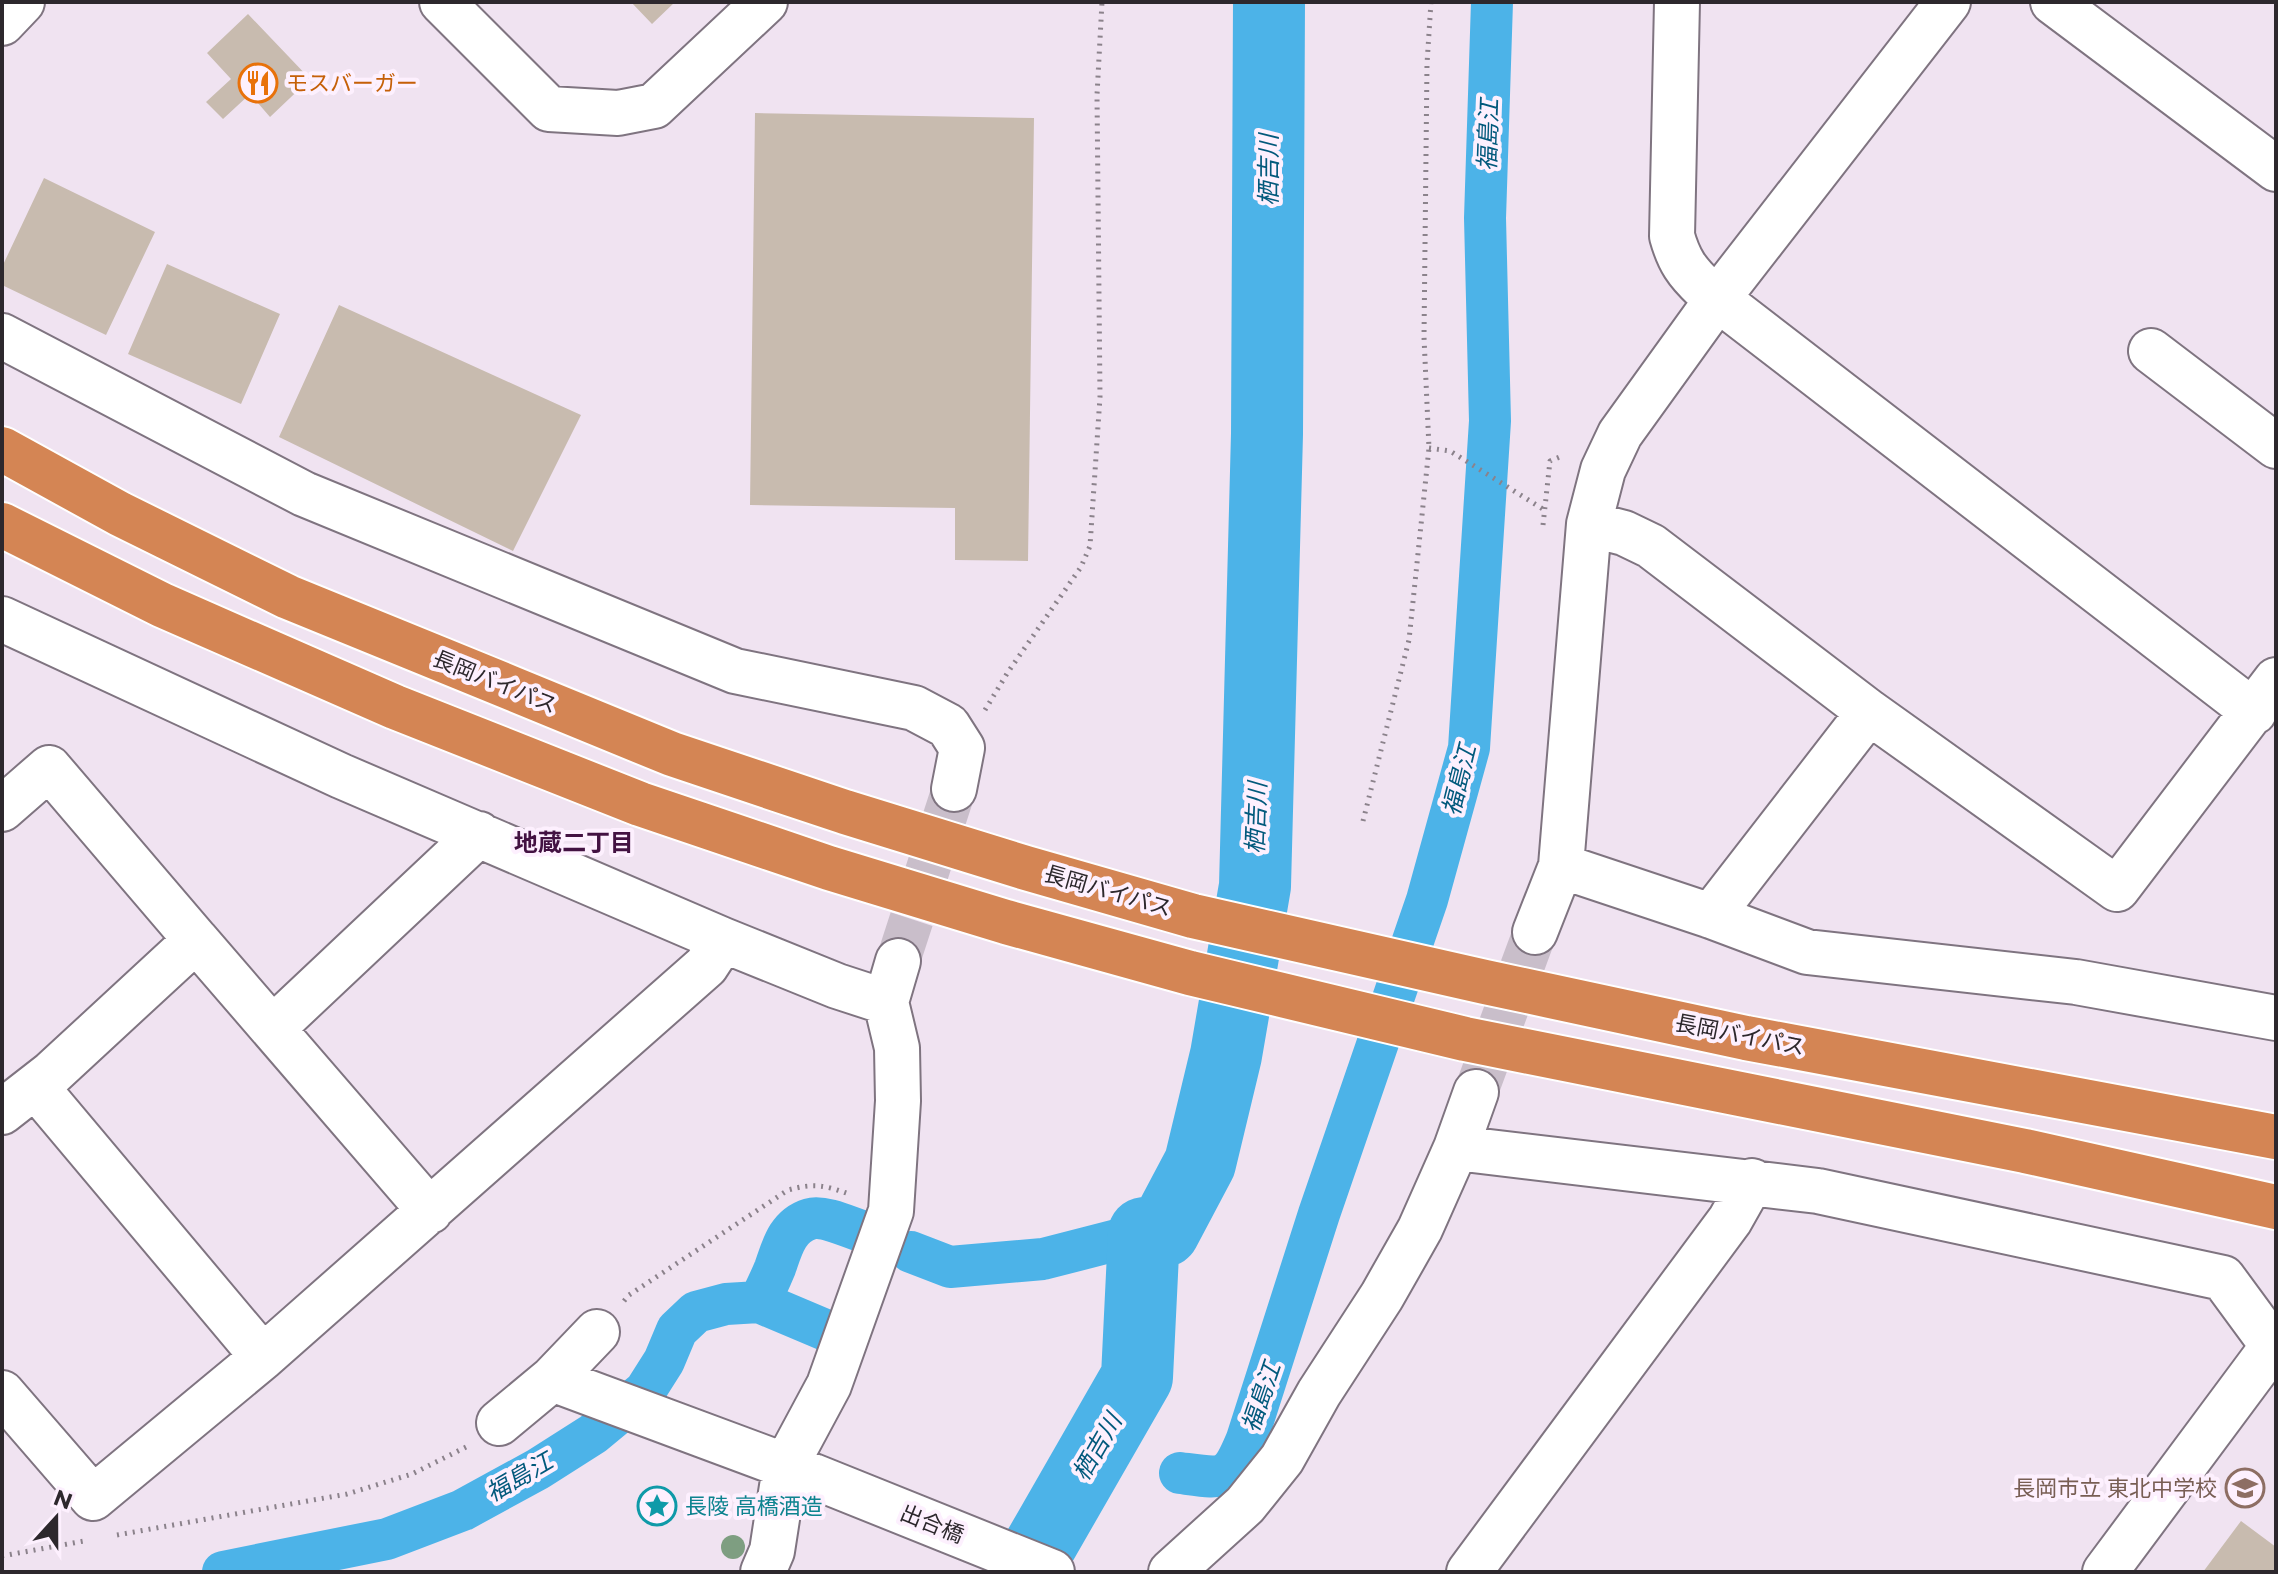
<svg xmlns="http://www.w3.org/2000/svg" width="2278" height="1574" viewBox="0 0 2278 1574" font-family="Montserrat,'Noto Sans JP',sans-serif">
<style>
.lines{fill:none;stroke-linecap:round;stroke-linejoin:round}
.canal{stroke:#4cb3e8;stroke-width:42}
.river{stroke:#4cb3e8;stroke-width:72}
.building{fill:#c8bbaf}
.minor-tunnel{stroke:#c9beca;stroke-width:44;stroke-dasharray:44 22;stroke-linecap:butt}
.minor-casing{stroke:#7f7480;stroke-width:48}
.highway-casing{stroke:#fff;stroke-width:48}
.path{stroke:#8b828b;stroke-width:5;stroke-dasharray:2 6;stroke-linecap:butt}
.minor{stroke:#fff;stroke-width:44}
.highway{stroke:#d48554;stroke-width:44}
.tree{fill:#7e9e81}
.labels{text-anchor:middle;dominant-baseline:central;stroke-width:8;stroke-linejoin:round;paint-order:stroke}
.food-label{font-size:22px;fill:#c56008;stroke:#fdf0fe;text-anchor:start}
.street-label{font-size:22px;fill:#2d282d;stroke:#fdf0fe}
.education-label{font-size:22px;fill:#785e54;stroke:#fdf0fe;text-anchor:end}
.culture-label{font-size:22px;fill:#0d838f;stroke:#fdf0fe;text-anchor:start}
.water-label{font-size:24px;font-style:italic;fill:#02597c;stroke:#fdf0fe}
.neighbourhood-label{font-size:24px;font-weight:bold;fill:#431242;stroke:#fdf0fe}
</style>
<rect width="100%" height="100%" fill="#f0e3f1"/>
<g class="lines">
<path class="canal" d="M911 1252 950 1267 1043 1259 1144 1233
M759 1302C765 1291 770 1280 775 1268 782 1248 787 1226 810 1219 824 1215 851 1228 864 1232
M1180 1473C1225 1479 1229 1482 1247 1439L1319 1214 1427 900 1469 748 1490 421 1485 218 1492 2
M223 1572 387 1539 463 1510 538 1469 593 1434 645 1391 664 1361 677 1330 696 1312 726 1304 759 1302 830 1332"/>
<path class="river" d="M1025 1572 1137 1377 1144 1233 1164 1231 1200 1163 1226 1055 1255 886 1267 434 1269 2"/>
</g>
<path class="building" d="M631 2H675L652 24Z
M248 14 310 79 270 117 250 94 223 119 206 102 231 79 207 53Z
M755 113 1034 118 1028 561 955 560V508L750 505Z
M44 178 155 232 106 335 2 285V267Z
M167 264 280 314 241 404 128 354Z
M339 305 581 415 513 551 279 437Z
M2241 1521 2276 1547V1572H2203Z"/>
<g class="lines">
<path class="minor-tunnel" d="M898 961 954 789
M1476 1092 1535 932"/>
<defs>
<path id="minor" d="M442 2 549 109 618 113 654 106 765 2
M1677 2 1672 236C1679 261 1687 272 1705 289L2254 712
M2053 2 2276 169
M2 23 22 2
M2 336 304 494 735 671 914 708 948 726 962 748 954 789
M2151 351 2276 446
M1589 524 1624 533 1651 546 1869 712 2117 889 2276 680
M2 619 341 776 723 940 837 986 886 1002
M2 809 49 768 196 940
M1561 866 1711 916 1807 952 2076 982 2276 1018
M1711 916 1869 712
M1535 932 1561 866 1589 524 1603 470 1620 434 1718 298 1948 2
M273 1028 479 834
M36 1087 263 1357
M2 1112 52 1073 196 940 430 1211
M1456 1148 1818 1191 2223 1278 2273 1346
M552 1379 597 1332
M2 1393 93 1498 263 1357 706 966 723 940
M499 1423 552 1379 813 1476 1052 1572
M763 1572 772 1551 785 1467 829 1385 891 1211 898 1101 897 1048 886 1002 898 961
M1171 1572 1245 1505 1282 1459 1319 1393 1382 1296 1420 1229 1456 1148 1476 1092
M1469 1572 1730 1220 1752 1181
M2105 1572 2276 1342"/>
<path id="highway" d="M2 449 120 514 288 597 511 688 672 754 845 812 1026 868 1193 916 1485 982 1746 1038 2276 1137
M2 525 162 605 395 707 640 804 829 868 1006 922 1190 973 1465 1039 2025 1151 2276 1207"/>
</defs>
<use href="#minor" class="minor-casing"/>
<use href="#highway" class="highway-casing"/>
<path class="path" d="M1429 448 1450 451 1543 509
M1543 525 1550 461 1562 456
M985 710 1008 672 1081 567 1090 546 1100 397 1097 95 1102 2
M1363 821 1409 640 1429 448 1424 337 1427 64 1431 2
M624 1301 629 1295 788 1190C814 1183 824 1185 849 1194
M117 1535 347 1494 412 1474 466 1447
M2 1556 84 1541"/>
<use href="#minor" class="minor"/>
<use href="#highway" class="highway"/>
</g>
<circle class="tree" cx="733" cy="1547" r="12"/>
<defs>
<symbol id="restaurant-ring" viewBox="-11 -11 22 22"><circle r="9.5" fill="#fdf0fe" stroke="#e8710a" stroke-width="1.5"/><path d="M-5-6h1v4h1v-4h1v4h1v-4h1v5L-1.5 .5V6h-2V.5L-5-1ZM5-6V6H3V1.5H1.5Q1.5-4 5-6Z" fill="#e8710a"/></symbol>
<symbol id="school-ring" viewBox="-11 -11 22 22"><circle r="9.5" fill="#fdf0fe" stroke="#8d6e63" stroke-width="1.5"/><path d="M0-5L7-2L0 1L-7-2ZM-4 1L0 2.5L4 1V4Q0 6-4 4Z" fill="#8d6e63"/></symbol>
<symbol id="sight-ring" viewBox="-11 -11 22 22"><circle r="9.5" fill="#fdf0fe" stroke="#0f9aa8" stroke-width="1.5"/><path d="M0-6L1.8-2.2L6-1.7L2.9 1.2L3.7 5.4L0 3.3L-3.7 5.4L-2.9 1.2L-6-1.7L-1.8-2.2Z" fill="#0f9aa8"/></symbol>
</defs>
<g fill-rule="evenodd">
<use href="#restaurant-ring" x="236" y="61" width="44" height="44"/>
<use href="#school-ring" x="2223" y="1466" width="44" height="44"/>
<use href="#sight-ring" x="635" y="1484" width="44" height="44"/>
</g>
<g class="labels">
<g class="food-label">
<text x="286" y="83">モスバーガー</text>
</g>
<g class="street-label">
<text transform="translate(495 682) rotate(22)">長岡バイパス</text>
<text transform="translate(1108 891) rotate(16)">長岡バイパス</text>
<text transform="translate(1740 1035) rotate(11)">長岡バイパス</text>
<text transform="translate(932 1524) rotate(22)">出合橋</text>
</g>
<g class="education-label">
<text x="2217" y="1488">長岡市立 東北中学校</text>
</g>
<g class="culture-label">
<text x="685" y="1506">長陵 高橋酒造</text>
</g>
<g class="water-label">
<text transform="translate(1488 135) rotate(-88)">福島江</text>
<text transform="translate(1268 170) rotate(-90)">栖吉川</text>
<text transform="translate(1459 780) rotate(-76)">福島江</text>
<text transform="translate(1256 818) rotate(-88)">栖吉川</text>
<text transform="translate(1261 1397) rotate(-71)">福島江</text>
<text transform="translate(1097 1447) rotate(-60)">栖吉川</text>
<text transform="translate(519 1477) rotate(-30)">福島江</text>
</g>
<g class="neighbourhood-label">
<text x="574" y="842">地蔵二丁目</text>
</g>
</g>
<rect width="2278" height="1574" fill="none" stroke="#2d282d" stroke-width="8"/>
<g transform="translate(56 1518) rotate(21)" stroke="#fdf0fe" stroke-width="6" paint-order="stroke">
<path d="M0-6L14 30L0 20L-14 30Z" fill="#2d282d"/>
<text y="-12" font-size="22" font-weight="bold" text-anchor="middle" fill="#2d282d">N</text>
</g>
</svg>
